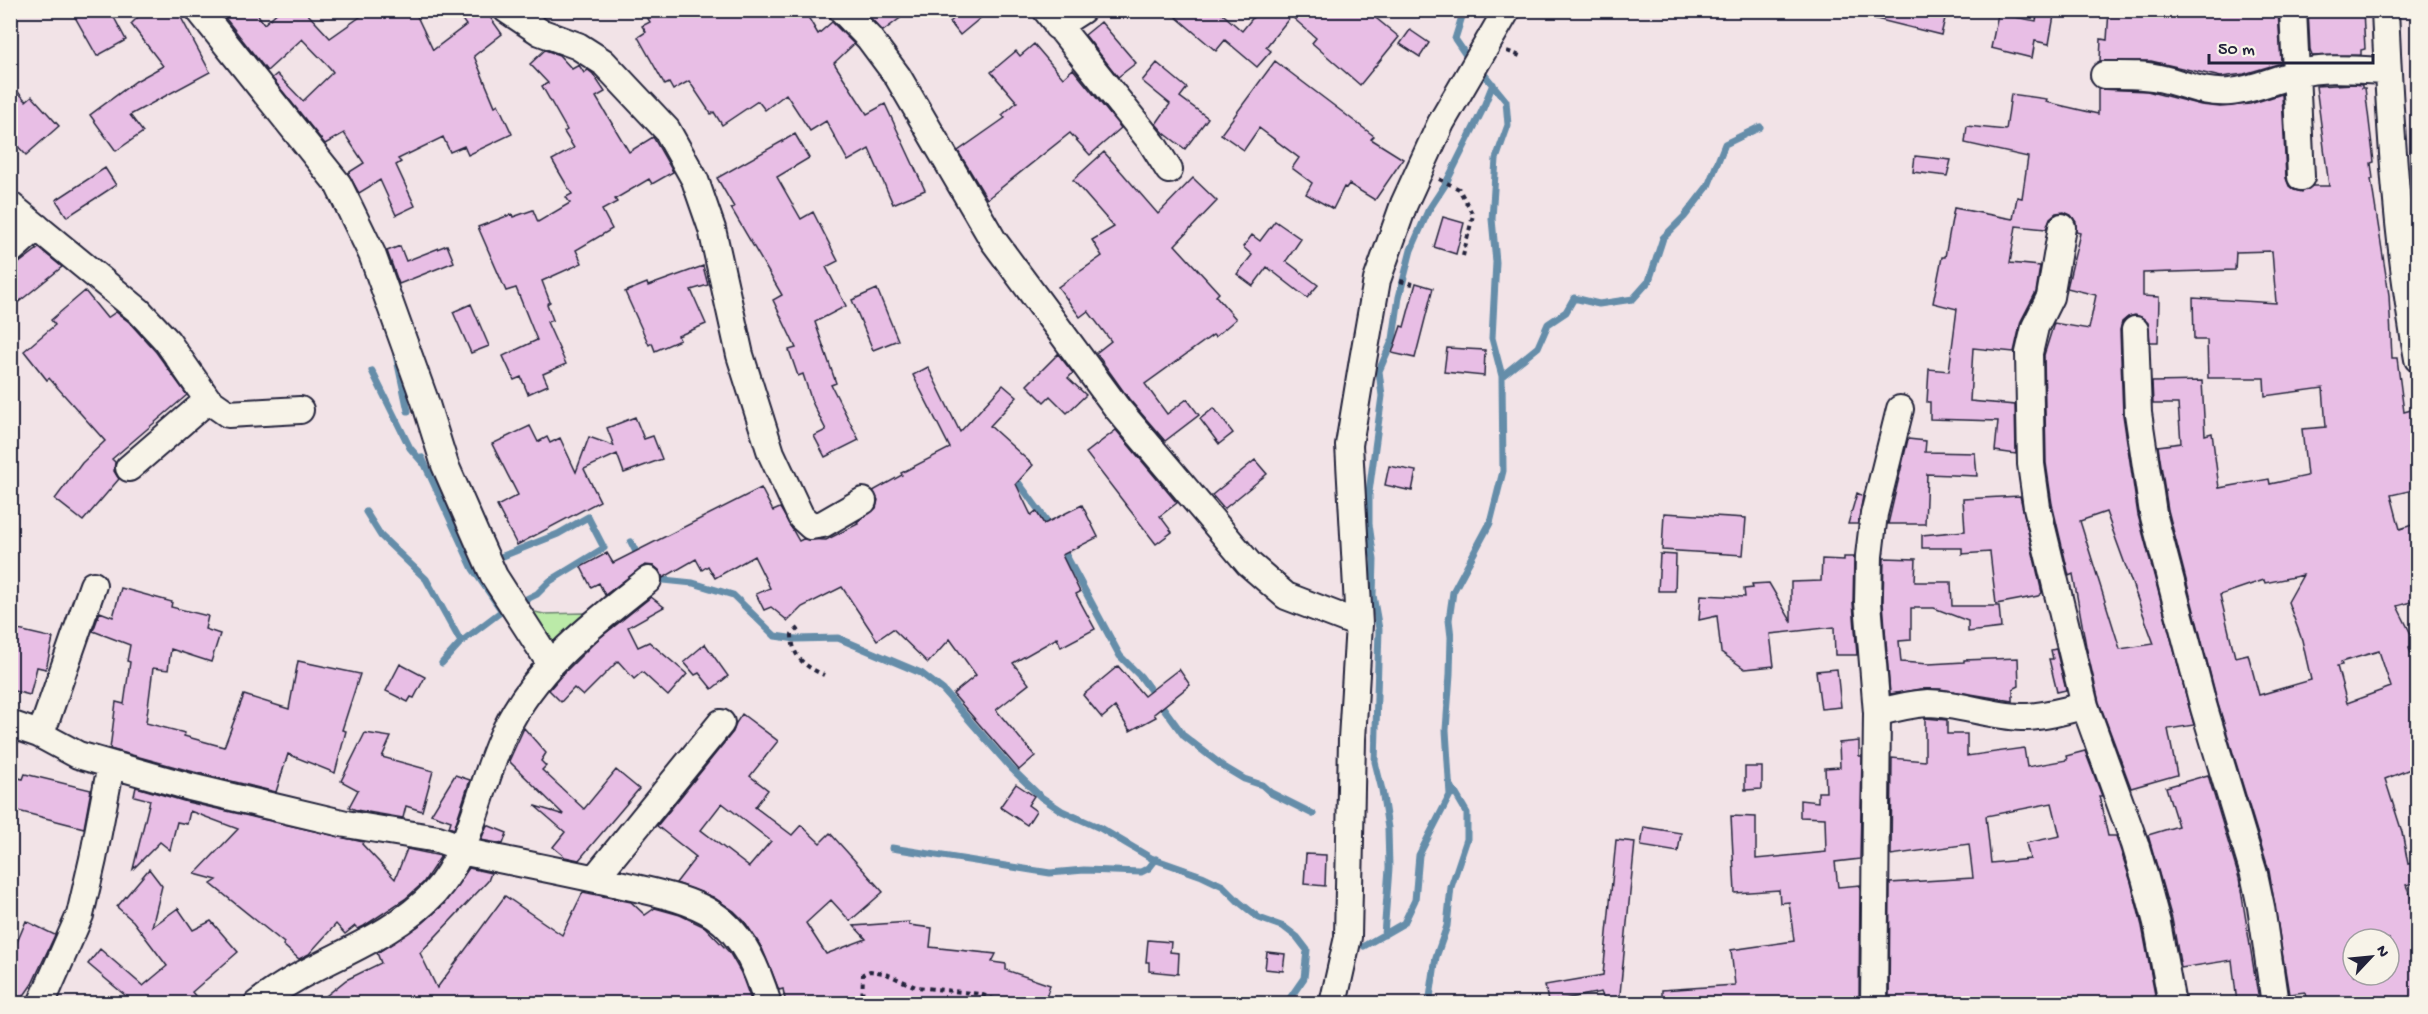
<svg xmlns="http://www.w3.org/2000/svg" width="2428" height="1014" viewBox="0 0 2428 1014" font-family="'Gochi Hand',sans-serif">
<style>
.green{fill:#bbeaa8;stroke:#6e8672;stroke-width:1.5}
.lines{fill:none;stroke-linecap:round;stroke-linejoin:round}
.stream{stroke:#658da9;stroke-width:7}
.building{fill:#e8bee5;stroke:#22223b;stroke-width:1.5;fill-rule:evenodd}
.minor-casing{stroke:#22223b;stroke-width:30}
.path{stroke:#22223b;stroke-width:4;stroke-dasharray:4.5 4.5;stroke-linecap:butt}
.minor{stroke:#f7f3e8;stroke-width:26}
</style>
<rect width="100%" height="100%" fill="#f2e3e7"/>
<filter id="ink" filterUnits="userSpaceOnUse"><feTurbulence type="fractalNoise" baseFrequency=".0167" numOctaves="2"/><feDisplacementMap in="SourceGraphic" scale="12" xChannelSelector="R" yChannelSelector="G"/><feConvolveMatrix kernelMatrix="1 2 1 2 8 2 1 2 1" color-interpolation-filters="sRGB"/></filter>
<g filter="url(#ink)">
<path class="green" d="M526 610 544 614 584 613 588 618 551 650Z"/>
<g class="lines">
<path class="stream" d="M1464 10 1455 39 1470 61
M396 355 408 411
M372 371 410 448 423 463
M1502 376 1538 347 1548 324 1566 312 1574 298 1599 304 1633 299 1649 281 1663 238 1684 217 1708 186 1725 144 1760 127
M422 458 473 569 502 611
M429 474 443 483
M1018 482 1052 528
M366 512 381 536 426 579 461 642
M631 542 639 558
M1061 546 1120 656 1141 677 1184 736 1224 767 1244 779 1262 785 1271 793 1313 814
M491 558H498L558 534 588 517 604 548
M654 579 693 583 733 595 775 636 796 639 838 638 921 673 943 690 1011 768 1041 797 1062 811 1100 828 1151 858 1202 876 1223 886 1239 902 1259 918 1284 927 1297 937 1307 950 1304 978 1286 1004
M442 663 461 642 502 611 537 594 550 581 604 548
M892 848 1050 873 1084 870 1141 872 1149 868 1156 859
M1384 935 1389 868 1388 828 1382 790 1375 762 1379 629 1373 595 1374 560 1369 524V492L1382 396 1379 371 1393 339 1399 297 1411 250 1428 211 1445 185 1482 111 1493 84
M1364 946 1404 923 1415 900 1419 855 1450 795 1446 730 1450 674 1451 637 1449 620 1453 592 1490 523 1503 471 1502 376 1492 338 1496 262 1492 219 1496 159 1508 125 1506 101 1479 68
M1429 1004 1436 957 1447 926 1451 887 1467 839V813L1450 784"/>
</g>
<path class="building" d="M71 10H110L126 40 97 56Z
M145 10H177L210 72 130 115 143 132 116 151 90 115 136 81 163 66 131 24Z
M219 10H255L264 24 280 10H304L330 38 370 10H414L433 50 466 25 455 10H485L502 34 474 56 495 106 498 104 512 134 468 155 464 146 450 152 443 137 398 159 401 162 396 165 415 206 396 215 380 180 359 193 348 173 364 163 344 133 325 144 272 78 277 74 303 101 333 72 330 68 302 39 267 71Z
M643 10H804L818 34 832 22 854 44 834 63 867 114 885 104 925 190 893 204 869 149 848 161 826 121 810 131 786 94 765 110 758 101 722 125 714 112 711 114 689 81 673 90 669 83 665 85 638 37 646 32 642 26 650 22Z
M863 10H911L883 31Z
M963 10H990L960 35 950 22Z
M1168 10H1218L1242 31 1259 10H1366L1399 37 1360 85 1312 43 1316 38 1291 16 1266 47 1271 51 1257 67 1225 40 1216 51Z
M1868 10H1947L1941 35 1868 17Z
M2038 10H2055L2049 44 2035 41 2032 58 1991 48 1998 14 2036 21Z
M2109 10H2278L2281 63 2244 74 2221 77 2151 61H2100L2101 39 2107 40Z
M2308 10H2363L2365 49 2361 50V55L2312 56 2310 49Z
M1101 22 1136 63 1118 77 1085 35Z
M1410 30 1429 43 1420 57 1400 44Z
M1034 44 1063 78 1073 69 1121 128 1090 155 1070 133 987 199 958 151 1005 118 1002 115 1017 102 991 72 1016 51 1020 56Z
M545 50 559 55 572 69 579 65 584 73 588 70 593 74 605 92 596 97 629 152 653 137 673 172 652 184 649 179 615 199 617 202 602 210 612 229 576 250 582 263 542 281 550 302 547 304 553 320 547 322 566 364 543 374 548 385 528 394 521 377 514 380 503 356 537 340 516 288 506 291 478 227 512 214 513 217 533 210 538 222 570 203 566 197 572 194 552 160 574 148 564 132 567 130 542 86 548 83 530 64Z
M1275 61 1374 136 1371 139 1403 159 1375 200 1349 184 1346 188 1344 187 1333 209 1306 194 1312 183 1292 168 1299 158 1259 128 1244 150 1221 134Z
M1157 63 1187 88 1180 97 1208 118 1185 149 1164 133 1156 124 1170 104 1142 81Z
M10 83 26 101 32 96 59 126 26 155 10 138Z
M2353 84 2362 85V88H2365L2374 162 2371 163 2373 179H2371L2389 295 2392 358H2397L2404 412 2411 410 2418 437V489L2391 495 2400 529 2418 523V600L2397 606 2416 644 2409 648 2418 670V766L2385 779 2402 832 2408 864 2418 862V882L2406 885 2418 914V1004H2307L2305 992 2289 994 2269 871 2218 704 2168 510 2158 446 2181 443 2178 404H2153L2152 382 2202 381 2205 435 2212 433 2219 488 2269 479 2270 484 2307 476 2302 429 2326 427 2323 388 2265 396 2264 378H2208L2207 340H2194L2193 298 2276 303 2272 251 2236 252 2235 270 2143 273V296L2159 297 2158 342H2150L2148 323 2141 317 2135 315 2128 317 2122 322 2120 330 2123 415 2138 515 2194 725 2168 729 2177 775 2131 788 2099 702 2086 646 2073 574 2069 576 2052 504 2046 463 2044 355 2054 323 2089 329 2096 295 2067 288 2080 233 2076 232V222L2071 215 2064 212 2056 213 2050 218 2046 229 2016 226 2010 263 2040 266 2036 292 2021 321 2014 352 1973 348 1970 401 2015 405 2016 454 1995 451 1998 421 1930 419V402H1927L1929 369 1949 371 1957 309 1933 303 1942 257H1945L1954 208 2013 219 2017 197 2022 198 2028 157 1965 143 1967 126 2006 130 2011 94 2047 99 2046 102 2098 114V89L2147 91 2201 105 2220 107 2250 104 2282 94 2286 178 2289 186 2294 190 2302 192 2312 186H2329L2316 86ZM2106 512 2154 644 2120 649 2080 521ZM2303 575 2288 602 2302 640 2311 680 2259 695 2248 654 2235 657 2220 595 2264 580 2265 583ZM2379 651 2391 687 2347 703 2337 666 2342 665 2341 662ZM2353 939H2389V975H2353Z
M795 134 809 158 777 177 801 219 813 212 838 261 826 267 846 306 815 322 836 383 831 385 859 440 825 457 814 436 826 430 812 402 803 374 798 376 789 350 796 348 773 300 782 295 731 208 734 207 717 178Z
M1104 152 1158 214 1193 178 1217 201 1175 245 1219 293 1216 296 1236 319 1215 337 1213 335 1145 384 1167 414 1187 399 1199 415 1165 441 1129 399 1096 353 1111 341 1088 311 1080 317 1058 287 1102 256 1092 240 1114 227 1073 180Z
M1915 156 1951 160 1947 176 1913 172Z
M105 168 116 185 67 217 56 200Z
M1443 217 1464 223 1456 254 1434 247Z
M1275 221 1301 239 1286 261 1318 285 1307 298 1267 267 1253 286 1237 274 1252 255 1243 247 1252 235 1260 241Z
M447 245 454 262 399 284 387 251 400 246 406 261Z
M39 248 62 267 10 309V270Z
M703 266 708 285 691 290 706 324 678 336 680 340 655 351 652 343 649 345 625 292 647 283 648 286Z
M1416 283 1433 288 1415 358 1392 353 1401 326 1404 327Z
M877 289 898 340 873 350 852 300Z
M85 291 107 318 116 312 129 322 156 352 187 395 112 459 115 462 114 471 119 479 83 521 55 499 82 463 105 441 49 378 47 380 24 351 55 325 51 320Z
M471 304 489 346 471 353 453 312Z
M1447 348 1485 350 1484 376 1444 372Z
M1058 354 1073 373 1068 378 1086 395 1067 413 1050 396 1044 402 1027 385Z
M928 367 960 432 1003 385 1017 397 990 426 1033 465 1016 484 1031 515 1036 511 1044 524 1082 505 1098 537 1062 555 1080 592 1076 594 1095 629 1061 647 1057 638 1013 663 1029 684 996 710 1035 756 1019 770 953 694 976 675 950 639 928 663 893 629 877 640 842 587 802 607 788 621 771 607 764 610 756 594 770 588 754 556 715 578 708 566 702 570 696 559 663 578 660 571 654 566 645 565 605 595 599 583 591 587 581 567 607 553 613 563 761 488 773 511 780 508 799 541 803 539 826 540 858 524 857 522 876 508 878 500 873 491 902 475 901 473 950 448 913 375Z
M1214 408 1233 433 1219 444 1200 419Z
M635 417 644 439 653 436 662 459 624 473 617 454 584 469 600 501 517 545 497 506 518 495 492 444 530 426 538 442 547 437 550 443 560 438 576 472 589 437 614 446 607 428Z
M1116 430 1177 503 1160 516 1172 532 1156 544 1086 453Z
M1908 439 1926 441 1925 452 1975 453 1977 476 1927 474 1925 524H1888Z
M1255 460 1267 474 1224 509 1212 495Z
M1389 466 1416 471 1412 491 1385 485Z
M1857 493 1863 496 1858 524H1848Z
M2020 496 2042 593 2038 596 1996 604 1990 552 1962 554V548H1922V535L1965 531 1963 499Z
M1664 513 1746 518 1743 555 1662 550Z
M1660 554 1676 555 1675 591H1658Z
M1844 557H1854L1853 603 1857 655H1835L1834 627 1770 634 1774 666 1745 669 1721 652 1717 616 1699 620 1701 595 1745 597 1744 589 1753 588 1752 584 1769 583 1791 621V582L1821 581 1822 559 1844 560Z
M1884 558 1916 559 1915 582H1951L1952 606H1999L2001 628 1968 632V621L1934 608H1911V640L1899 641 1901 662 1929 664 1964 662V660L2018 658 2019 686 2013 689V701L1940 689H1920L1890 694 1883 602Z
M121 588 172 602 171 607 208 616 205 629 220 634 211 662 171 649 168 670 153 668 146 723 185 733 184 736 224 747 244 695 289 709 298 661 360 674 342 730 346 731 335 773 288 754 276 792 194 772 110 749 116 702 124 704 130 662 127 661 130 645 93 631 100 612 113 617Z
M651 597 664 607 628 627 638 647 649 642 687 674 668 696 642 672 634 679 618 661 583 696 574 688 561 702 549 690 561 676 596 641Z
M10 628 53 638 46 669 37 667 30 695 10 690Z
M705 644 728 676 712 689 699 673 695 675 684 662Z
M2056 649 2066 690 2057 692 2049 659H2053L2051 650Z
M400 664 425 677 414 698 411 697 408 702 386 691Z
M1118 666 1144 696 1179 669 1190 685 1154 714 1156 717 1130 731 1115 707 1102 718 1083 695Z
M1837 669 1841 707 1821 709 1816 671Z
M742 714 778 741 750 776 768 790 755 807 792 835 801 825 820 843 830 833 883 892 850 921 831 900 806 923 826 954 866 939 854 926 909 922V925L932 928 930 947 996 954 992 962 1006 964V970L1050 985 1044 1004H786L783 989 779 990 762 948 745 922 734 911 713 897 676 883 696 857 657 826 733 732 736 723ZM722 803 771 841 749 867 701 830Z
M1925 718 1947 720V734H1967V756L2024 748 2027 767 2067 760 2066 756 2085 751 2102 796H2099L2108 836H2116L2131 882 2142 926 2156 1000 2142 1004H2041V1001L2007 1004H1889L1890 883 1973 878 1969 844 1891 855 1892 758 1925 761ZM2052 803 2060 836 2026 843 2030 859 1991 863 1986 816Z
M524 728 546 753 541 761 546 766 542 770 584 809 616 770 639 789 579 860 565 857 553 847 565 832 535 806 564 815 509 761Z
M365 733 391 737 382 757 433 771 422 811 406 806 403 818 356 810 349 807 358 790 341 781Z
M1859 741V756H1862L1860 859 1835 862 1838 887 1860 885 1859 1002 1811 1000 1812 1004H1786V1001L1768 1004H1662V990L1735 985 1731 950 1794 941 1789 902 1780 903 1779 890 1735 893 1731 816 1756 817V859L1826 852 1825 818 1800 817V800L1818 802V792H1826L1825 768 1840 767 1839 743Z
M1745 767H1762V789L1745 790Z
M25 774 91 790 84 828 10 809V776L23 779Z
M455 775 470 780 454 829 449 827 451 821 431 814Z
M2208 775 2239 878 2259 1001 2237 1003 2232 960 2181 968 2172 919 2148 835 2178 826 2166 787Z
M1016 784 1034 796 1028 805 1036 811 1027 825 1000 807Z
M136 787 187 802 363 842 362 844 395 879 407 849 441 856 423 883 405 899 364 926 358 929 355 926 345 934 336 924 309 954 299 959 283 945 284 943 211 884 217 880 195 874 238 829 190 811 187 824 177 822 170 850 160 842 133 869 150 800 134 796Z
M487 825 507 833 503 844 481 840Z
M1644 827 1681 833 1678 852 1641 846Z
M1616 840 1635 842 1619 1004H1606L1601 992 1548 1002 1545 985 1603 975Z
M1306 854 1326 855 1325 886 1304 884Z
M469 868 491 873 488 881 420 953 437 988 505 896 562 935 583 892 631 902 645 915 655 908 680 915 705 927 729 952 741 973 752 1003 425 1004 411 996 394 1004H316L346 980 381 963 377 953 423 923 444 904Z
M149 869 162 886 152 927 178 908 193 930 211 921 238 952 192 992 202 1004H118L127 997 88 964 100 949 143 986 167 966 133 921 117 907Z
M26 921 55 935 32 984 18 1004H10V959Z
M1148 940 1171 942 1170 952 1179 953 1178 974 1149 971V962H1146Z
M1267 952 1285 954 1283 971 1265 969Z"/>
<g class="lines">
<defs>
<path id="minor" d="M199 10 338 184 372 254 424 398 445 465 477 538 494 576 550 663
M507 10 540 32 578 46 603 62 667 130 695 180 712 229 740 355 771 453 801 517 811 526 823 524 863 501
M842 10 869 38 898 77 993 240 1117 408 1249 564 1286 596 1359 624
M1046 10 1152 143 1169 170
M2293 10 2301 177
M2385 10C2390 126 2397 245 2418 359
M1057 26 1082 10
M2104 75C2124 75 2144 74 2163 79 2188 85 2204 94 2230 92 2253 90 2275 79 2296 74 2326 66 2357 70 2388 71
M10 205 139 311 167 341 208 400 228 414 300 410
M2062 227 2050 297 2035 327 2029 353 2031 464 2037 507 2085 706 2135 844 2145 878 2157 923 2172 1004
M10 251 37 227
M2135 330 2138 413 2153 513 2204 708 2254 874 2261 907 2275 1004
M129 468 208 400
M1877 713C1894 708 1911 704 1928 703 1957 703 1990 716 2021 717 2042 718 2064 710 2085 706
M10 724 39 734 78 755 190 787 346 824 438 839 449 843 461 851C518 863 575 874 632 887 658 893 692 900 714 915 744 935 758 971 768 1004
M39 734 46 720 93 585
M595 878 721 723
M41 1004 80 915 93 859 111 765
M257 1004C312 960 385 945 434 893 471 853 481 780 505 731 537 665 592 625 648 580
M1333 1004 1348 937 1352 739 1359 624 1349 445 1363 360 1377 280 1404 204 1441 123 1507 10
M1874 1004 1877 713 1868 602 1869 556 1874 514 1900 409"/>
</defs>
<use href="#minor" class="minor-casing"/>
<path class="path" d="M1507 51 1520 56
M1439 179 1459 189 1473 215 1463 256
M1400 281 1413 284
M799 628 792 634C792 657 804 666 824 675
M862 1004 863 974 870 971 884 973 916 987 980 994 1007 1004"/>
<use href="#minor" class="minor"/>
</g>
</g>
<rect width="2428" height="1014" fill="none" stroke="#f7f3e8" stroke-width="36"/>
<rect x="18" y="18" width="2392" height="978" fill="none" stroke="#22223b" stroke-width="2" filter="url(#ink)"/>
<g transform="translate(2371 957) rotate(64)"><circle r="28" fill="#f7f3e8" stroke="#a29fa3" stroke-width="1.5"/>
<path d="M0-4.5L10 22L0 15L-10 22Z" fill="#22223b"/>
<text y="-9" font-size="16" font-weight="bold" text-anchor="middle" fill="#22223b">N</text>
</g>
<path d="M2209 54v9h164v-9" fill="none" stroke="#22223b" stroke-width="3"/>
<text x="2218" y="54" font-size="18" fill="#22223b" stroke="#f7f3e8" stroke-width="4.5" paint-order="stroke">50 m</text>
</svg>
